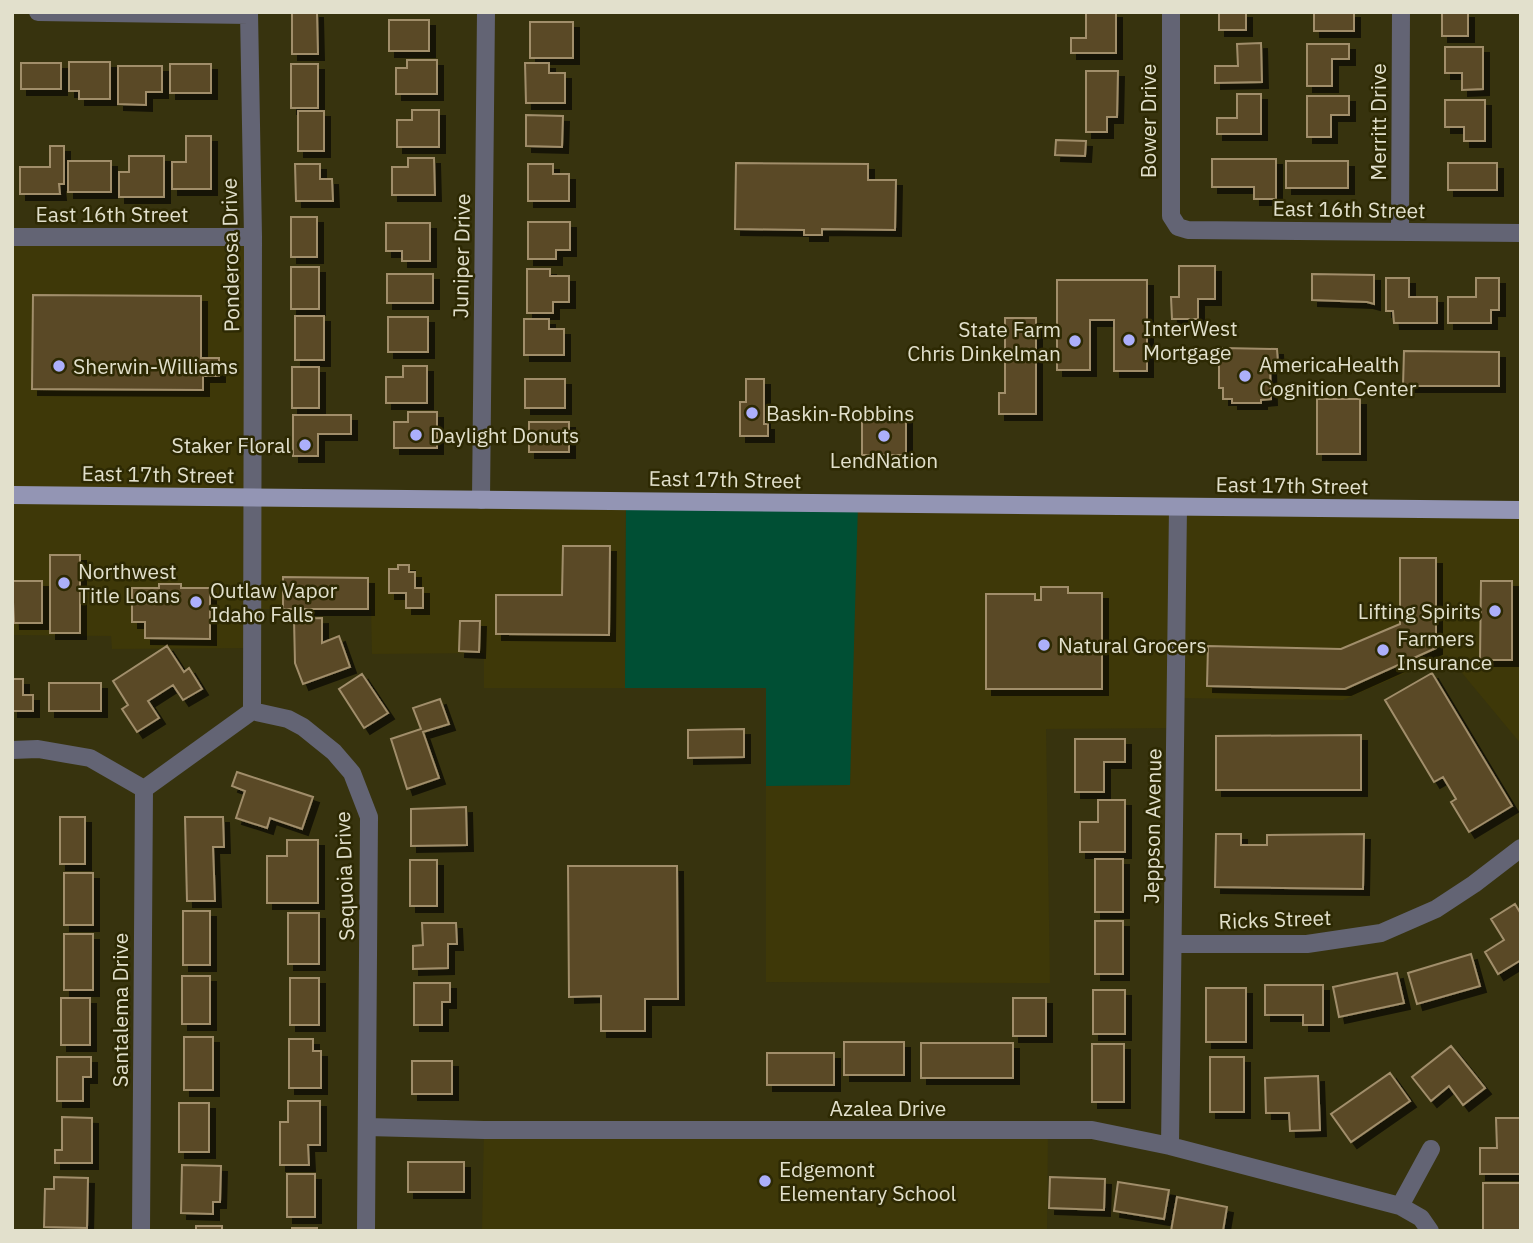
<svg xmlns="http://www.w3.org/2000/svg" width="1533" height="1243" viewBox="0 0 1533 1243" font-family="'IBM Plex Sans',sans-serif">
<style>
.built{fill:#3e3808}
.green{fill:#004f34}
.building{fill:#5a4928;stroke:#a18e6b;stroke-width:2;filter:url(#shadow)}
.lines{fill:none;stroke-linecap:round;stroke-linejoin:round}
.minor{stroke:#636474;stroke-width:18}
.primary{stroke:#9395b4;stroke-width:18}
.poi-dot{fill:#acaffb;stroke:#2d2903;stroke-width:2.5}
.labels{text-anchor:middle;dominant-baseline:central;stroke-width:5;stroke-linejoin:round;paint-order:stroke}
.street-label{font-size:21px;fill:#e2e0cc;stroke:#2d2903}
.poi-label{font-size:21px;fill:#e2e0cc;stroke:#2d2903;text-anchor:start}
</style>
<defs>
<filter id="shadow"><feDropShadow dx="6" dy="6" stdDeviation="0" flood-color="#0009"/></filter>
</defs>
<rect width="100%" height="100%" fill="#37330e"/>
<path class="built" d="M12 237H253L252 498 626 501 625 688H484V653L372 654 371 609H252V648L112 649 111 636 12 635Z
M852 504 1521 510V744L1447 655 1343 700 1176 698 1175 728 1046 729 1050 983 766 982V786L850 785Z
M484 1130H1048L1047 1231H482Z"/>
<path class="green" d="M626 501 858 504 850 785 766 786V688H625Z"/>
<path class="building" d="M292 12H317L318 54H292Z
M1086 12H1116V53H1071V38H1086Z
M1219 12H1246V30H1219Z
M1314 12H1354V31H1314Z
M1442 12H1468V36H1442Z
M389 20H429V51H389Z
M530 22H573V58H530Z
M1261 43 1262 82 1215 83V66H1238L1237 44Z
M1307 44H1349V59H1332V86H1307Z
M1445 47H1483V89L1462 90V73H1445Z
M407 60H437V94H396V68H407Z
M69 62H110V99H79V91H69Z
M21 63H61V89H21Z
M525 63H549V73H565V103H526Z
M170 64H211V93H170Z
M291 64H318V108H291Z
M118 66H162V92H146V105L118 104Z
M1086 71H1118L1117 117H1107V132H1086Z
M1237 94H1261V134H1217V118H1237Z
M1307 96H1349V115H1331V137H1307Z
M1445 100H1485V141H1464V127H1445Z
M412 110H439V147H397V120H412Z
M298 111H324V151H298Z
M526 115 563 116 562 147 526 146Z
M186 136H211V189H172V162H186Z
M1056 140 1086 141 1085 156 1055 155Z
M50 146H64V184H59L60 194H20V167H50Z
M129 156H164V197H119V172H129Z
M408 158H434L435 195H392V167H408Z
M1212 159H1276V199H1254V187H1212Z
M68 161H111V192H68Z
M1286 161H1348V188H1286Z
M736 163 868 164V180H896L895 230 822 229V235H804V230L735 229Z
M1448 163H1497V190H1448Z
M295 164H320V179H332L333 201H296Z
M528 164H553V174H569V201H528Z
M291 217H317V257H291Z
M528 222H570V250H556V259H528Z
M386 223H430V261H402V251H386Z
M1179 266H1215V299H1198V319H1172L1171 297H1179Z
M291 267H319V309H291Z
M527 269H550V276H569V302H553V313H527Z
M387 274H433V303H387Z
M1312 274 1374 275V304L1367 302 1312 300Z
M1386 278H1409V297H1437V323H1394L1393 311H1386Z
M1476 278H1499V310H1491V323H1448V297H1476Z
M1057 280H1147V371H1114V320H1090V370H1057Z
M33 295 201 296V358H219V376H203V390L32 389Z
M295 316H324V360H295Z
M388 317H428V352H388Z
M1005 318H1036V414H999V393H1005Z
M524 319H549V329H564V355H524Z
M1223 348 1277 349 1278 363H1272L1270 365 1271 399 1261 400V403H1232V399H1223V388H1219V359H1223Z
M1404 351 1499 352V386H1403Z
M403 366H427V403H386V377H403Z
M292 367H319V408H292Z
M525 379H565V408H525Z
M746 379H764V424H768V436H740V402H746Z
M1317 399H1360V454H1317Z
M408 412H437V448H394V422H408Z
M293 415H351V434H318V456H293Z
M862 417H906V455H862Z
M529 422H569V452H529Z
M563 546H610L609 635 496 634V595H562Z
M50 555H80V633H50Z
M1400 558H1436V648L1345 689 1207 686 1208 646 1341 649 1400 624Z
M398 565H409V572H415V588H423V608H406V593H389V569H398Z
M283 577 368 578V609H283Z
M12 581H42V623H14Z
M1481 581H1512V660H1480Z
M159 584H181V588H210V639L145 638V622H132V588H159Z
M1041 587H1068V593H1102V689H986V594H1035V600H1041Z
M322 618V643L339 636 350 667 303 684 295 663 294 619Z
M460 621H480L479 652 459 651Z
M167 646 184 672 189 668 202 689 183 700 173 685 148 701 159 718 137 732 122 709 128 705 113 681Z
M1432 673 1512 806 1469 832 1451 802 1456 799 1443 777 1434 782 1385 700Z
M362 674 388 713 364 728 339 689Z
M12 679H23V695H33V711H12Z
M49 683H101V711H49Z
M440 699 449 724 423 732 439 778 407 789 391 739 421 729 413 708Z
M744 729V757L688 758V730Z
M1361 735V790H1216V736Z
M1075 739H1125V762H1104V792H1075Z
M237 772 313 797 302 829 270 818 267 828 236 818 245 791 232 786Z
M1098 800H1125V852H1080V822H1098Z
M466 807 467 845 411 846V809Z
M60 817H85V864H60Z
M185 817H223L224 847H213L215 901H187Z
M1216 834H1241V845H1267V835L1364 834 1363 889 1215 887Z
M287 840H318V903H267V856H287Z
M1095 859H1123V912H1095Z
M410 860H437V906H410Z
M568 866H677L678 999H645V1031H601V996L569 997Z
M64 873H93V925H64Z
M1515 904 1521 914V960L1498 974 1485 952 1504 940 1491 919Z
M183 911H210V965H183Z
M288 913H319V964H288Z
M1095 921H1123V974H1095Z
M422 923H456L457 944H448V968L413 969V946L423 945Z
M64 934H93V990H64Z
M1471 954 1480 986 1417 1004 1408 973Z
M1397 973 1404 1003 1339 1017 1333 987Z
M182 976H210V1024H182Z
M290 978H319V1025H290Z
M414 983H450V1002H442V1025H414Z
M1265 985H1323V1025H1303V1015H1265Z
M1206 988H1246V1042H1206Z
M1093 990H1125V1034H1093Z
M61 998H90V1045H61Z
M1013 998H1046V1036H1013Z
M184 1037H213V1090H184Z
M289 1039H313V1051H321V1088H289Z
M844 1042H904V1075H844Z
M921 1043H1013V1078H921Z
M1092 1044H1124V1102H1092Z
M1451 1046 1485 1088 1463 1105 1449 1086 1431 1101 1412 1077Z
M767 1053H834V1085H767Z
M57 1057H91V1077H83V1101H57Z
M1210 1057H1244V1112H1210Z
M412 1061H452V1094H412Z
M1390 1073 1410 1101 1351 1142 1331 1114Z
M1318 1076 1320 1130 1290 1131 1289 1113H1266L1265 1078Z
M288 1101H320V1145H308L309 1165H280V1122H288Z
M179 1103H209V1152H179Z
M62 1117 92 1118V1163H55V1150H62Z
M1496 1118H1521V1174H1480V1148H1497Z
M408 1162H464V1192H408Z
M182 1165 221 1166 220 1202H213V1214L181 1213Z
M287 1174H315V1217H287Z
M54 1177 88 1178 87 1228 44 1227 45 1189H54Z
M1050 1177 1105 1179 1104 1210 1049 1208Z
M1118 1182 1169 1190 1164 1219 1114 1211Z
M1483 1183H1521V1231H1483Z
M1177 1197 1227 1207 1223 1231H1171Z
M196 1226H222V1231H196Z
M292 1228H317V1231H292Z"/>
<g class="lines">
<path class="minor" d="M38 12 249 15
M249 12 253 237 252 711
M1171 12V216L1178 227 1188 230 1521 233
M1400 232 1401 12
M12 237H253
M481 500 486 12
M252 711 288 719 303 727 334 752 352 773 369 817 366 1231
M12 750 38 749 90 758 144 789 252 711
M1173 944H1307L1381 933 1436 909 1474 884 1521 848
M367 1127 484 1130H1092L1170 1146 1400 1206 1421 1218 1430 1231
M1170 1146 1178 507
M1400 1206 1431 1149
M141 1231 144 789"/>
<path class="primary" d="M12 495 1521 510"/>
</g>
<g class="poi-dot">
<circle cx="1129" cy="340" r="7"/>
<circle cx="1075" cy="341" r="7"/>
<circle cx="59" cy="366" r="7"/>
<circle cx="1245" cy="376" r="7"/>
<circle cx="752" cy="413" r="7"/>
<circle cx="416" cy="435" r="7"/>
<circle cx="884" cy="436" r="7"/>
<circle cx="305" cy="445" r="7"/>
<circle cx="64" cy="583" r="7"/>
<circle cx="196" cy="602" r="7"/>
<circle cx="1495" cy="611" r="7"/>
<circle cx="1044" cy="645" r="7"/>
<circle cx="1383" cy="650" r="7"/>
<circle cx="765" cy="1181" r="7"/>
</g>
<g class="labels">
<g class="street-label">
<text transform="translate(1148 121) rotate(-90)">Bower Drive</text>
<text transform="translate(1378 122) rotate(-90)">Merritt Drive</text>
<text transform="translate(1349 209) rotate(1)">East 16th Street</text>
<text x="112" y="214">East 16th Street</text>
<text transform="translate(230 255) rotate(-91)">Ponderosa Drive</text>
<text transform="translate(461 256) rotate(-89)">Juniper Drive</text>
<text transform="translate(158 474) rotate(1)">East 17th Street</text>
<text transform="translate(725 479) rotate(1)">East 17th Street</text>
<text transform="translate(1292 485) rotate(1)">East 17th Street</text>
<text transform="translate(1152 826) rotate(-89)">Jeppson Avenue</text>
<text transform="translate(344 876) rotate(-92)">Sequoia Drive</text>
<text transform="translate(1275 919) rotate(-2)">Ricks Street</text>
<text transform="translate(120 1010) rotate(-90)">Santalema Drive</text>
<text x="888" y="1108">Azalea Drive</text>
</g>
<g class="poi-label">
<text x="1143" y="328">InterWest<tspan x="1143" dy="24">Mortgage</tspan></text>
<text x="1061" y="329" text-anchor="end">State Farm<tspan x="1061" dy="24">Chris Dinkelman</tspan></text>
<text x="1259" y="364">AmericaHealth<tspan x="1259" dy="24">Cognition Center</tspan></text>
<text x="73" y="366">Sherwin-Williams</text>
<text x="766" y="413">Baskin-Robbins</text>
<text x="430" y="435">Daylight Donuts</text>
<text x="291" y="445" text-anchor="end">Staker Floral</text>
<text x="884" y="460" text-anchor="middle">LendNation</text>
<text x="78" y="571">Northwest<tspan x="78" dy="24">Title Loans</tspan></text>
<text x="210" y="590">Outlaw Vapor<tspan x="210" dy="24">Idaho Falls</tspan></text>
<text x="1481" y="611" text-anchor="end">Lifting Spirits</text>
<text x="1397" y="638">Farmers<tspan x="1397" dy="24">Insurance</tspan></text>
<text x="1058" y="645">Natural Grocers</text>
<text x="779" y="1169">Edgemont<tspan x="779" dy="24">Elementary School</tspan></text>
</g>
</g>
<rect width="1533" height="1243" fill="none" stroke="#e2e0cc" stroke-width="28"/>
</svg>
